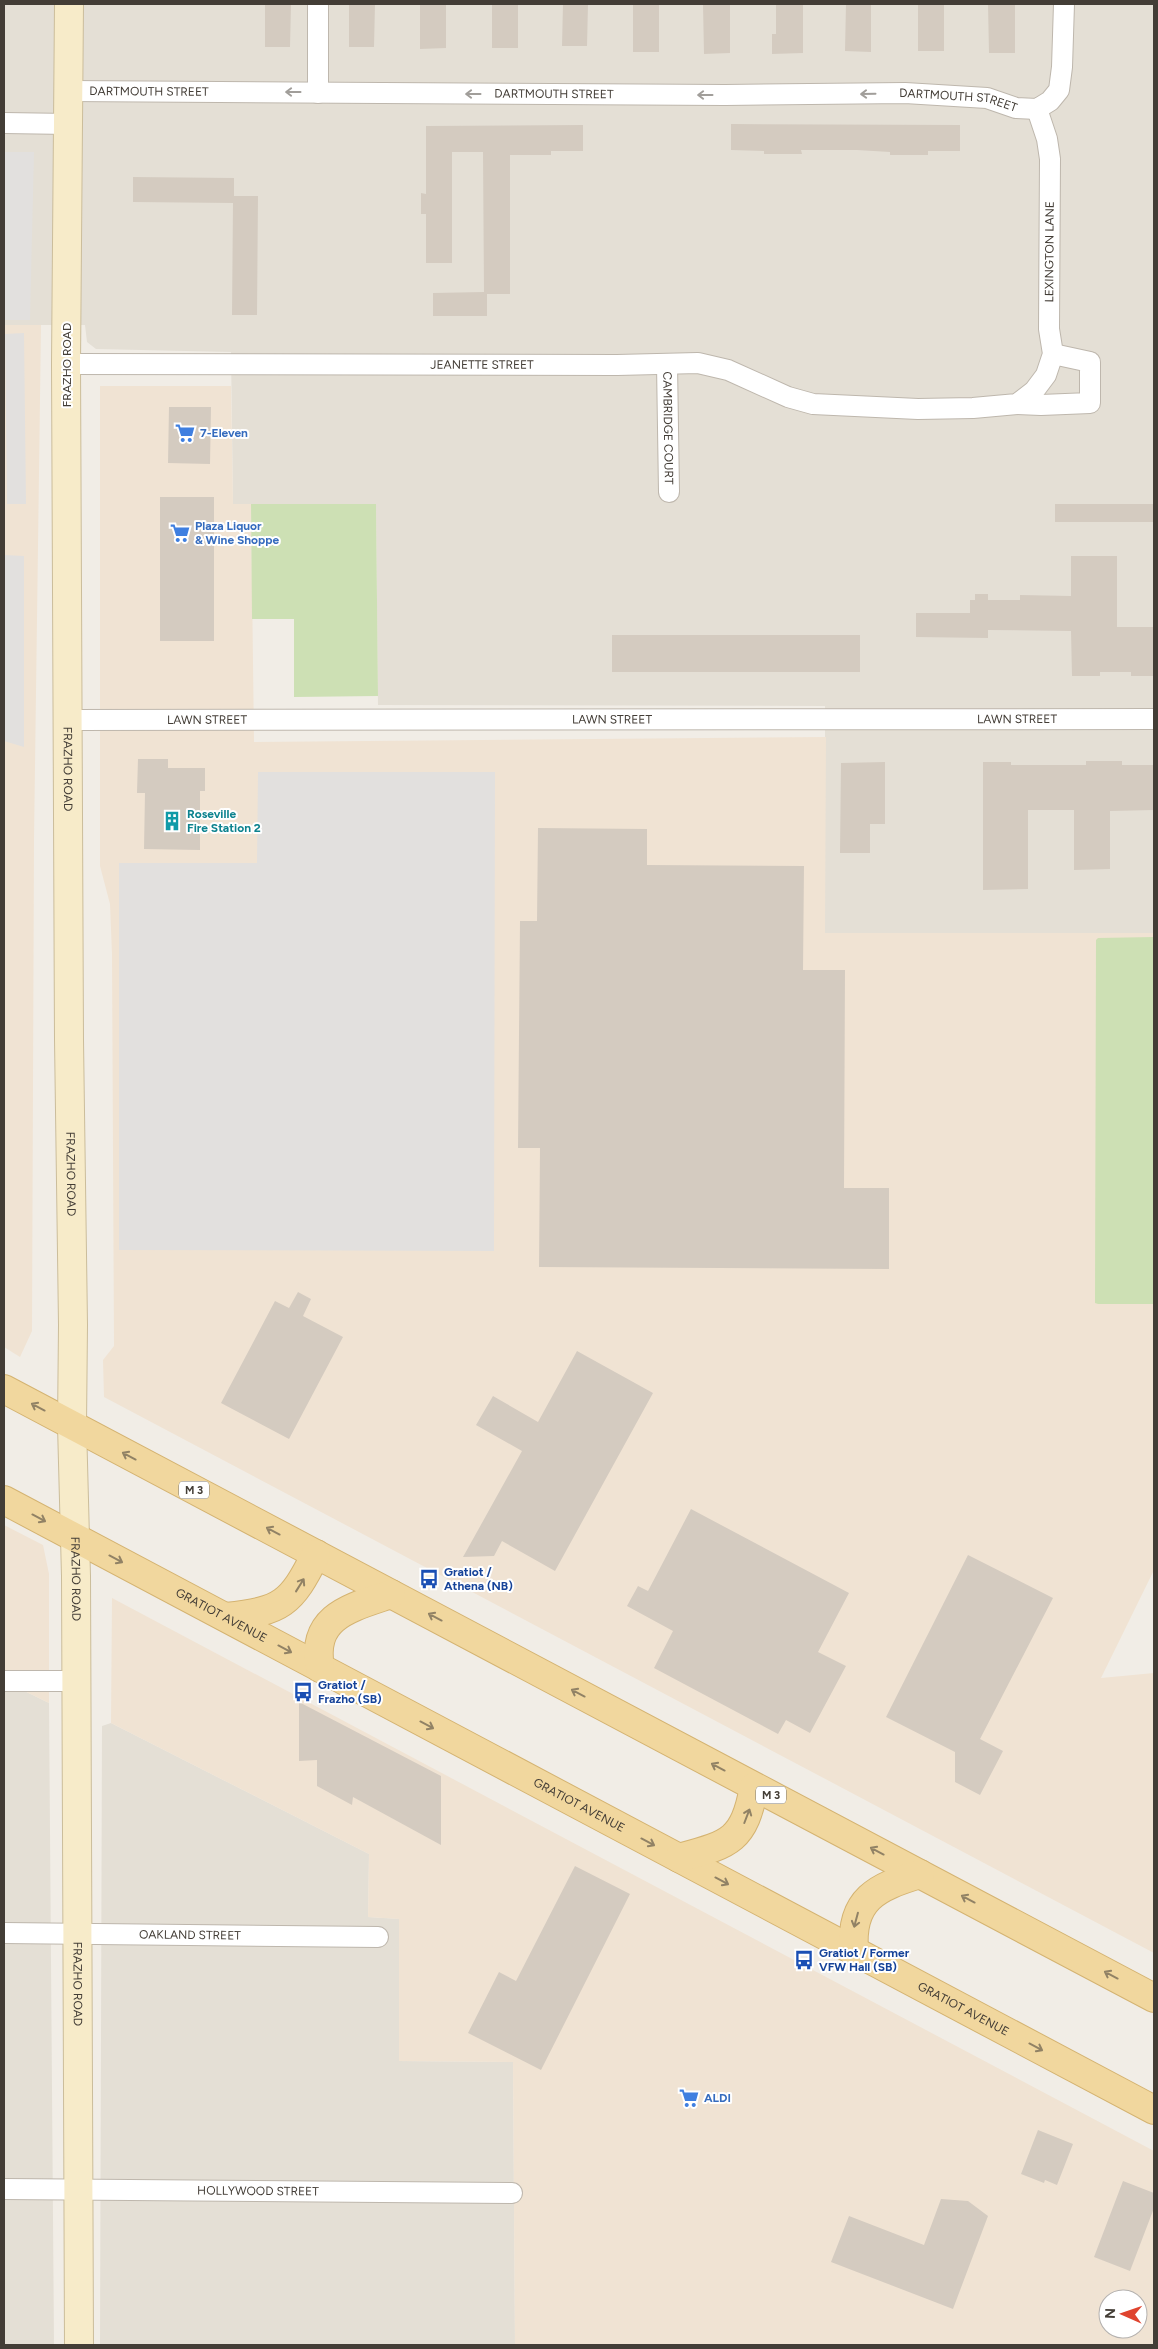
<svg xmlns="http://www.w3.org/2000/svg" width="1158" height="2349" viewBox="0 0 1158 2349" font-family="Figtree,sans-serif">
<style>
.residential{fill:#e4dfd5}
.commercial{fill:#f0e3d3;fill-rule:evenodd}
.grass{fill:#cde0b4}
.parking{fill:#e2e0de}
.building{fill:#d4cbc0}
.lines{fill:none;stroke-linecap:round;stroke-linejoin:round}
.street-casing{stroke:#beb7ad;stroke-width:22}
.secondary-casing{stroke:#cbbd9b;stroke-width:30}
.primary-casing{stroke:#d4b371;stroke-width:30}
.street{stroke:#fff;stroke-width:20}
.secondary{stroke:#f7ebc9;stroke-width:28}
.primary{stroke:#f1d79e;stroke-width:28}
.oneway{stroke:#a19e9a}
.oneway2{stroke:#918265}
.labels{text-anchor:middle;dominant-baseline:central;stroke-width:4;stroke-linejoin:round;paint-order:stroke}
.shield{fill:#fff;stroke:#7b7772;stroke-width:1}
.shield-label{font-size:11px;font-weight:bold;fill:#433d36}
.street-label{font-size:12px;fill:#433d36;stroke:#fff}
.shop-label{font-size:12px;font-weight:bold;fill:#366cbe;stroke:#fff;text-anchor:start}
.culture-label{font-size:12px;font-weight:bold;fill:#0d838f;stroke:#fff;text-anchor:start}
.transit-label{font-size:12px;font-weight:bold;fill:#164399;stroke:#fff;text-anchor:start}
</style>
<rect width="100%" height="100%" fill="#f1ede6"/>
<path class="residential" d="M4 4H1154V933H825V706L378 705 376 504H233L231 352 96 349 87 342 85 325H4Z
M4 1681 49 1703 54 2345H4Z
M111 1723 369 1854 368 1917 400 1919 399 2061 513 2062 515 2345H100L102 1726Z"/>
<path class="commercial" d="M4 325H41L34 840 32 1331 20 1357 4 1347Z
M100 386H231L233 504H251L254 742 826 737 825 933H1154V1570L1101 1678 1154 1673V1953L104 1397 103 1360 114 1346 112 954 110 904 100 866Z
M4 1525 43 1545 49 1574V1703L4 1681Z
M112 1598 1154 2151V2345H515L513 2062 399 2061V1919L368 1917 369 1854 111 1723ZM1108 2299H1138V2329H1108Z"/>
<path class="grass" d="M251 504H376L378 696 294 697V619H252Z
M1154 937V1304H1098L1095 1303 1096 940 1098 938Z"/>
<path class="parking" d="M4 152H34L30 320H4Z
M24 333 26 504H7L5 334Z
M4 555 24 556V747L4 741Z
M258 772H495L494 1251 119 1250V863H257Z"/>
<path class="building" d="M265 4H291L290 47H265Z
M349 4H375L374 47H349Z
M420 4H446V48L420 49Z
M492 4H518V48H492Z
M563 4H588L587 46H562Z
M633 4H659V52H633Z
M703 4H730V53L704 54Z
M776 4H803V53L772 54V34H776Z
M846 4H871V52L845 51Z
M918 4H944V51H918Z
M988 4H1015V53H989Z
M731 124 960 125V151H928V155H890V152L857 150H801L802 154H764V151L731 150Z
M583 125V151H551V155H510V294H487V316H433V293L484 292 483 152H452V263H426V214H421V193L426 194V126Z
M133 177 234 178V196H258L257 315H232L233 203 133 202Z
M169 407H211L210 464 168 463Z
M160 497H214V641H160Z
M1055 504H1154V522H1055Z
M1071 556H1117V627H1154V676H1131V672H1100V676H1072L1071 631 988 630V638L916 637V613H970V600H975V594H988V600H1020V595L1071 596Z
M612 635H860V672H612Z
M138 759H168V768H205V791H200V850L144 849 145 793H137Z
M1086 761H1122V765H1154V810L1110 811V869L1074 870V810H1028V889L983 890V762H1011V765H1086Z
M885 762V824H870V853H840L841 763Z
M538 828 647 829V865L804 866 803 970H845L844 1188H889V1269L539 1267 540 1148H518L520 921H537Z
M298 1292 311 1299 303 1316 343 1337 289 1439 221 1403 275 1301 289 1308Z
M577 1351 653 1393 555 1571 502 1541 494 1556 463 1557 522 1451 476 1425 493 1396 538 1422Z
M691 1509 849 1593 818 1652 846 1666 810 1733 786 1720 778 1734 654 1668 673 1631 627 1606 638 1586 648 1591Z
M968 1555 1053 1598 980 1739 1003 1751 980 1795 955 1782V1752L886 1717Z
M299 1702 441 1776V1845L353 1797 352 1805 317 1786V1760L299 1761Z
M575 1866 630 1894 541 2070 468 2033 499 1972 516 1981Z
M1038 2130 1073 2144 1057 2185 1045 2180 1044 2183 1021 2174Z
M1123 2181 1154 2193V2208L1130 2271 1094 2257Z
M941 2199 968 2201 988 2216 953 2309 831 2262 849 2216 924 2245Z"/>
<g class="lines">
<defs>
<g id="street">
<path d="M318 4V93"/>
<path id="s1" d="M69 91 725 95 905 93 987 98 1016 108 1037 109 1050 101 1059 90 1062 67 1064 4"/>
<path d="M4 123 69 124"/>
<path id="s2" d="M66 364 617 365 698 363 728 370 788 397 813 404 918 409 973 408 1017 404 1034 391 1046 375 1053 354 1049 329 1050 159 1047 139 1037 109"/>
<path id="s3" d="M667 364 669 492"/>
<path d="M1017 404 1041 405 1090 403V362L1053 354"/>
<path id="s4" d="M68 720 1154 719"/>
<path d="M4 1681H76"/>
<path id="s5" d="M4 1933 378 1937"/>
<path id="s6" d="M4 2189 512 2193"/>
</g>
<g id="secondary">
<path id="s7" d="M69 4 66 364 69 1040 73 1325 72 1425 76 1576 79 2345"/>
</g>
<g id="primary">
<path d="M4 1389 1154 1998"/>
<path id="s8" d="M4 1500 1154 2110"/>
<path d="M226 1617C282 1611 291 1604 316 1554"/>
<path d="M320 1668C311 1616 350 1608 391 1594"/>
<path d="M679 1858C730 1844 744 1841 754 1787"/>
<path d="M854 1950C850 1899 877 1887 920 1874"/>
</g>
</defs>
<use href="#street" class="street-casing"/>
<use href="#secondary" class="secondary-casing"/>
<use href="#primary" class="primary-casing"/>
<use href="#street" class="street"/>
<use href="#secondary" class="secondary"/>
<use href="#primary" class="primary"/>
</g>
<defs><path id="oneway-shaft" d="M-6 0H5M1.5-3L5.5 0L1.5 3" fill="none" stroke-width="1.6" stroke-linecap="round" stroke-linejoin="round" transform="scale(1.25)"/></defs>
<g class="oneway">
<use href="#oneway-shaft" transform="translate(293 92) rotate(-180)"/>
<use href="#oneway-shaft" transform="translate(473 94) rotate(180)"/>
<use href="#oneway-shaft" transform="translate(868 94) rotate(179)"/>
<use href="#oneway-shaft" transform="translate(705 95) rotate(-180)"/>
</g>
<g class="oneway2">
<use href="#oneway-shaft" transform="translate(38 1407) rotate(-152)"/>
<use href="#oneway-shaft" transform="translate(129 1456) rotate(-152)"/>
<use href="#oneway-shaft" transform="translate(39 1518) rotate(28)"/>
<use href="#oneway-shaft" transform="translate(273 1531) rotate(-152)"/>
<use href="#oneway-shaft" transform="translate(116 1559) rotate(28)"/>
<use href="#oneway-shaft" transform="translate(300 1585) rotate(-58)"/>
<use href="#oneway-shaft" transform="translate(435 1617) rotate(-152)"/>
<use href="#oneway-shaft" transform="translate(285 1649) rotate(28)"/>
<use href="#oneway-shaft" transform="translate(578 1693) rotate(-152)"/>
<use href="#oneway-shaft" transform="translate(427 1725) rotate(28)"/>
<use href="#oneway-shaft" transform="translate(718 1767) rotate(-152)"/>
<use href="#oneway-shaft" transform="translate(747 1816) rotate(-69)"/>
<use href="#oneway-shaft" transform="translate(648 1842) rotate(28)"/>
<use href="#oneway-shaft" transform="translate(877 1851) rotate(-152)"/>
<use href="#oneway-shaft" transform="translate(722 1881) rotate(28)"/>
<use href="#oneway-shaft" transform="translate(968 1899) rotate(-152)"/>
<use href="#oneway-shaft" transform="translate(856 1920) rotate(105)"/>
<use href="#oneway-shaft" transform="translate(1111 1975) rotate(-152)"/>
<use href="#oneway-shaft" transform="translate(1036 2047) rotate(28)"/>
</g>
<defs>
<symbol id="supermarket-bare" viewBox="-9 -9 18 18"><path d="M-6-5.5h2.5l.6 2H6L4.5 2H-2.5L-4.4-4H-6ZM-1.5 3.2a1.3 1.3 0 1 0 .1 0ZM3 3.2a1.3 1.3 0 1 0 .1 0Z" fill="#3f7fe0" stroke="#fff" stroke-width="2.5" paint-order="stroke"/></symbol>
<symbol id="building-bare" viewBox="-9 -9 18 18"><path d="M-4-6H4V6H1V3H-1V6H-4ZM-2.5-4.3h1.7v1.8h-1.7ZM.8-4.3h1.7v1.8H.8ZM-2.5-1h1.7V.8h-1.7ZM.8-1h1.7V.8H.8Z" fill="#0f9aa8" stroke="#fff" stroke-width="2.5" paint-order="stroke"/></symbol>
<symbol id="bus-bare" viewBox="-9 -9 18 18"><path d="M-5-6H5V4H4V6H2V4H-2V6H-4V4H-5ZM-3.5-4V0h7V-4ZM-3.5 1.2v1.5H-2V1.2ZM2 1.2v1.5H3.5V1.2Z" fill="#1a4fb4" stroke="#fff" stroke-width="2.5" paint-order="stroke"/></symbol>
</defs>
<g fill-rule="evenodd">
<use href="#supermarket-bare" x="171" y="419" width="28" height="28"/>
<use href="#supermarket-bare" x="166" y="519" width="28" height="28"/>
<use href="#building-bare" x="158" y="807" width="28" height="28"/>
<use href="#bus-bare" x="415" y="1565" width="28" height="28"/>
<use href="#bus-bare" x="289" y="1678" width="28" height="28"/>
<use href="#bus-bare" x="790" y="1946" width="28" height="28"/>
<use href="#supermarket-bare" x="675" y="2084" width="28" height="28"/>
</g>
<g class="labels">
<g class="shield">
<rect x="179" y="1481.5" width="30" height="17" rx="4"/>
<rect x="756" y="1786.5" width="30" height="17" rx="4"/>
</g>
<g class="shield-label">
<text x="194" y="1490">M 3</text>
<text x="771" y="1795">M 3</text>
</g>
<g class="street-label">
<text stroke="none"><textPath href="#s1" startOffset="80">DARTMOUTH STREET</textPath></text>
<text stroke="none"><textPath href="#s1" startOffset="485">DARTMOUTH STREET</textPath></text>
<text stroke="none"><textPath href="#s1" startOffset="890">DARTMOUTH STREET</textPath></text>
<text stroke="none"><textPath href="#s2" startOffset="1125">LEXINGTON LANE</textPath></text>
<text stroke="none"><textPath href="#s2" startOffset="416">JEANETTE STREET</textPath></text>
<text transform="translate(67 365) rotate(-90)">FRAZHO ROAD</text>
<text stroke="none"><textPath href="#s3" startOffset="64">CAMBRIDGE COURT</textPath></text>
<text stroke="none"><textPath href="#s4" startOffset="544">LAWN STREET</textPath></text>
<text stroke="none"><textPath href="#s4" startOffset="949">LAWN STREET</textPath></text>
<text stroke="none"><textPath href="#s4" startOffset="139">LAWN STREET</textPath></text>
<text stroke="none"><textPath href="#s7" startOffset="765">FRAZHO ROAD</textPath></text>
<text stroke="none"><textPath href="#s7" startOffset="1170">FRAZHO ROAD</textPath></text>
<text stroke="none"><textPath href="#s7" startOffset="1575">FRAZHO ROAD</textPath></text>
<text stroke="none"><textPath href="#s8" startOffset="246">GRATIOT AVENUE</textPath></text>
<text stroke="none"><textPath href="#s8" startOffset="651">GRATIOT AVENUE</textPath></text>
<text stroke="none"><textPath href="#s5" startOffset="186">OAKLAND STREET</textPath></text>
<text stroke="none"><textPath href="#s7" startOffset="1980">FRAZHO ROAD</textPath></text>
<text stroke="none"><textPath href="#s8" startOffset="1086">GRATIOT AVENUE</textPath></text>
<text stroke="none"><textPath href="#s6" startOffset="254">HOLLYWOOD STREET</textPath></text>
</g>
<g class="shop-label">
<text x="200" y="433">7-Eleven</text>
<text x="195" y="526">Plaza Liquor<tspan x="195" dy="14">&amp; Wine Shoppe</tspan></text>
<text x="704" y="2098">ALDI</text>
</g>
<g class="culture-label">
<text x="187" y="814">Roseville<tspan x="187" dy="14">Fire Station 2</tspan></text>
</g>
<g class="transit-label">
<text x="444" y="1572">Gratiot /<tspan x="444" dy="14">Athena (NB)</tspan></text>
<text x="318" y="1685">Gratiot /<tspan x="318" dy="14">Frazho (SB)</tspan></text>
<text x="819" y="1953">Gratiot / Former<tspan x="819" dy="14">VFW Hall (SB)</tspan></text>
</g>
</g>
<rect width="1158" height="2349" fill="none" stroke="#433d36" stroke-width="10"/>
<g transform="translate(1123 2314) rotate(272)"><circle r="24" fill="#ffffff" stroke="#b4b1af"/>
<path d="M0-4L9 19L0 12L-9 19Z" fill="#df442f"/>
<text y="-8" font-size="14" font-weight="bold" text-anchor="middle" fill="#433d36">N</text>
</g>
</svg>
